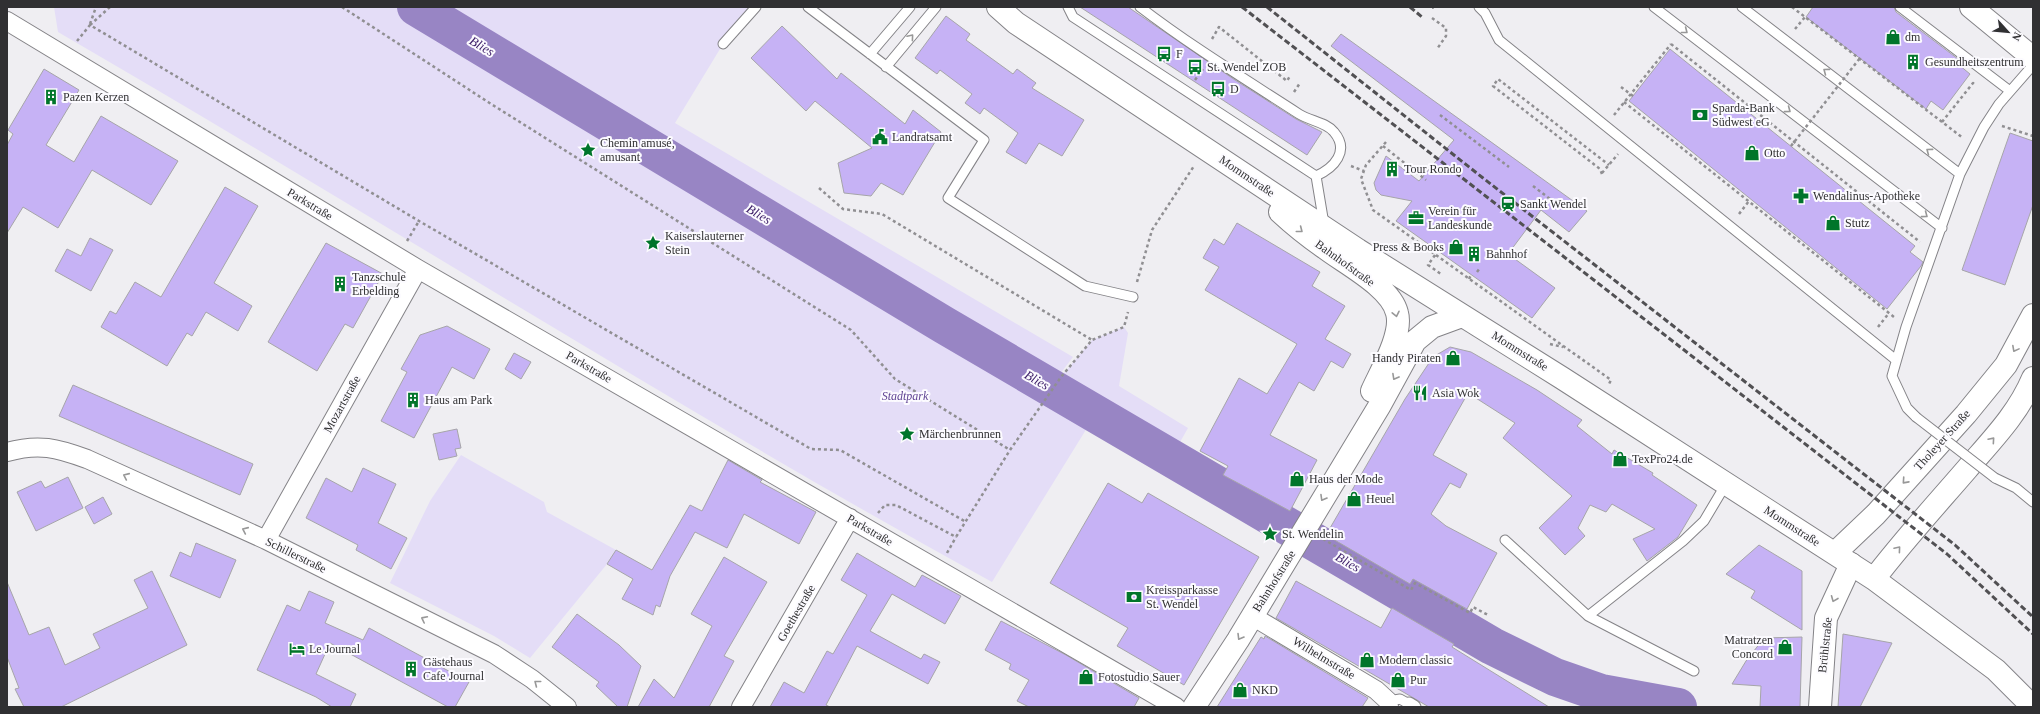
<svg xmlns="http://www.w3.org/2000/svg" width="2040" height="714" viewBox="0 0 2040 714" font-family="'Times New Roman',serif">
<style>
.green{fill:#e4ddf7}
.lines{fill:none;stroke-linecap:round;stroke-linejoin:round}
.river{stroke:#9885c4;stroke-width:38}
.building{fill:#c6b2f5;stroke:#a6a5a9}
.service-casing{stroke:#848387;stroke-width:11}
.pedestrian-casing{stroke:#848387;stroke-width:15}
.minor-casing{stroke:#848387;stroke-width:20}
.tertiary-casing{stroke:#848387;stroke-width:24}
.secondary-casing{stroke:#848387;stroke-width:24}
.path{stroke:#908f92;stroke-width:2.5;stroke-dasharray:3 3;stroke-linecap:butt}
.service{stroke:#fff;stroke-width:9}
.pedestrian{stroke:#fff;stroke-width:13}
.minor{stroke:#fff;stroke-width:18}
.tertiary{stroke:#fff;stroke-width:22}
.secondary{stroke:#fff;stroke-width:22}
.rail{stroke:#515053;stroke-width:3;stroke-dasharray:6 3;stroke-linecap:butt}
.service-bridge-casing{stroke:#848387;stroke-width:11;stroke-linecap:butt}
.path-bridge{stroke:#908f92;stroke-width:2.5;stroke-dasharray:3 3;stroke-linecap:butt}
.service-bridge{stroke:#fff;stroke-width:9}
.oneway{stroke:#989898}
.labels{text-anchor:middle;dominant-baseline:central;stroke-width:4;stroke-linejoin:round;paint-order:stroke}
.poi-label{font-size:12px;fill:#303032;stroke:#fcfbff;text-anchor:start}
.street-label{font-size:12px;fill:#303032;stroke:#fcfbff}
.park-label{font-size:12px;font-style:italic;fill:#614594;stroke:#fcfbff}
.water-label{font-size:13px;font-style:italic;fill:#3b1c67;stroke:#fcfbff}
</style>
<rect width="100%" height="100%" fill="#efeef2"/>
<path class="green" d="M54 7H756L723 44 675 123 1073 357 1040 400 1087 428 992 582C675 408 371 213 58 32Z
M1124 327 1128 333 1119 386 1188 428 1171 458 1054 390 1061 377 1092 340Z
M461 455 544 502 547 512 616 550 607 564 530 658 494 636 390 583 430 501Z"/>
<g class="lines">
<path class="river" d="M416 7 944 325 1492 646 1555 677 1601 693 1678 707"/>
</g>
<path class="building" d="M1080 7H1128L1235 80 1296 119 1322 132 1307 155Z
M1813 7H1894L1896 12 1962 62 1959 65 1970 74 1943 110 1931 101 1926 109 1806 17Z
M946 16 970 34 966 40 1013 74 1017 69 1036 83 1032 88 1084 120 1062 156 1039 143 1026 164 1006 152 1018 133 984 108 980 114 965 103 972 94 940 70 937 74 915 58Z
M782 26 837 79 841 73 905 124 913 110 941 132 903 195 881 183 871 196 844 193 838 163 872 148 815 101 806 111 751 58Z
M1341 34 1587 211 1569 232 1541 210 1508 254 1555 288 1532 318 1396 221 1412 201 1381 195 1376 190 1374 183 1386 156 1419 181 1454 140 1331 46Z
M1670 49 1915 246 1910 252 1923 262 1921 266 1887 309 1629 101Z
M44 69 79 90 46 145 74 162 101 116 178 161 151 205 92 170 58 228 23 207 7 233V145L13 134 8 130Z
M2010 133 2033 141V205L2005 285 1962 270Z
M225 187 258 206 214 283 252 306 238 331 206 312 192 336 187 333 167 366 101 327 110 311 116 314 135 282 161 297Z
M1237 223 1320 272 1312 286 1345 306 1325 339 1351 354 1343 368 1331 361 1314 391 1299 382 1270 435 1317 460 1290 511 1223 475 1228 466 1200 451 1239 378 1267 394 1297 344 1205 290 1219 267 1203 258 1214 239 1224 245Z
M90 238 113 250 91 291 55 271 67 249 81 256Z
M326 243 383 274 353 328 345 324 317 371 268 342Z
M447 326 490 349 474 379 452 367 414 438 381 421 407 372 401 369 420 335Z
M1450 347 1471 352 1537 390 1582 420 1577 426 1612 454 1614 450 1653 473 1652 475 1697 505 1678 537 1647 561 1633 539 1655 529 1612 504 1606 512 1590 505 1578 528 1585 536 1565 555 1539 528 1572 496 1503 438 1515 423 1468 393 1433 455 1467 474 1460 488 1450 483 1431 514 1446 526 1497 553 1467 609 1413 579 1410 584 1326 535 1405 399 1433 357Z
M514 353 531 362 521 379 505 369Z
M73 385 253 464 240 495 59 416Z
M457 429 461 448 455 449 457 456 439 460 433 434Z
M728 460 762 480 760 482 816 512 799 544 744 514 727 548 695 532 670 576 660 607 656 605 653 615 622 599 633 579 607 564 616 550 652 570 690 505 702 511Z
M363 468 396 484 378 523 407 538 391 569 356 550 358 545 306 518 326 478 352 492Z
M68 477 83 508 36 531 17 492 41 481 45 488Z
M1108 483 1142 503 1148 493 1259 557 1184 685 1117 646 1128 628 1050 583Z
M103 497 112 514 94 524 85 507Z
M196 543 236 560 220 598 170 576 180 552 191 557Z
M1759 545 1802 571V630L1751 598 1755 591 1726 574Z
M857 553 915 587 922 575 961 596 945 624 892 594 870 631 921 659 924 654 940 662 928 684 857 646 826 705 830 707H770L784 682 804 693 827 651 833 654 867 595 841 580Z
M724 557 767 582 724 656 734 661 709 707H638L654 679 674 698 712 626 691 614Z
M152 571 187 645 61 707H24L15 689 19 688 7 657V582L29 635 49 627 65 665 100 648 93 634 148 608 134 580Z
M1296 581 1381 628 1392 608 1454 644 1452 647 1549 707H1429L1276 618Z
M309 591 334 602 325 623 363 640 369 628 469 682 455 707H448L330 643 316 674 356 694 350 707H332L316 697 257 670 287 605 300 611Z
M577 614 619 645 641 666 627 707H618L596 686 599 682 552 647Z
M1001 621 1066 655 1139 698 1134 707H1029L1017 701 1029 680 1009 669 1011 664 985 650Z
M1843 634 1892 643 1860 707H1838Z
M1265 636 1368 698 1362 707H1217L1261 637 1264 639Z
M1802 637 1800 707H1760L1761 686 1732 684 1746 661 1764 638Z"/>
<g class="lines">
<defs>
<path id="service" d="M808 7 984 140 948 198 1085 286 1133 297
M1068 7 1073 17 1316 176 1324 224
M1140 7C1191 46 1245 79 1299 114 1310 121 1326 122 1334 132 1350 151 1334 168 1316 176
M1479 7 1485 13 1499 40 1896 360
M1654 7 1942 228
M1742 7 1960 174
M1900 7 2010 91
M723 44 756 7
M870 54 910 7
M886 67 936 7
M1916 417 1907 408 1892 376 1906 327 1960 174 1984 127 1999 104 2033 65
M1995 478 2016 488 2033 502
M1505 540 1588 616
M1694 671 1588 616 1683 541 1704 521 1726 484
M1388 701 1400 699 1409 704"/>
<path id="pedestrian" d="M1409 704 1414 707"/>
<path id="minor" d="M7 21 418 269 1176 707
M7 452C39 443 57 448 87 459L266 540 494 654 532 679 567 707
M266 540 418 269
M1252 616 1376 690 1388 701 1389 707
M741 707 850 518"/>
<path id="tertiary" d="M1820 707 1826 618 1851 564"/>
<path id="secondary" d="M998 7 1016 23 1358 250 1562 378 1874 579 1996 670 2033 707
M1971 7 2033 58
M1280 212C1294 225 1309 237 1325 248 1346 264 1391 287 1397 313 1403 334 1381 371 1372 391
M1835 553 1876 514 1966 414 2006 365 2033 315
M1874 579C1903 541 1935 506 1967 469 1991 441 2018 414 2033 378
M1194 707 1238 640 1296 544 1380 405 1415 341 1432 327 1462 316"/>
</defs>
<use href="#service" class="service-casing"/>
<use href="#pedestrian" class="pedestrian-casing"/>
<use href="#minor" class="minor-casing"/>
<use href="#tertiary" class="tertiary-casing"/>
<use href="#secondary" class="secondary-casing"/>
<path class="path" d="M342 7 488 102 851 330 895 379 1010 450
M1792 7 1963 138
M1432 18 1446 28V36L1437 49
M90 24 96 7
M90 25 110 7
M1795 29 1805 17
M1212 39 1219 27 1287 81 1290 76
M77 41 90 25 419 221 811 449 840 450 966 522
M1671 44 1920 242
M1195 80 1203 69
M1294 92 1300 83
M1624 102 1894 317
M1440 115 1509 167
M1614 115 1671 44
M1942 122 1973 83 1974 84
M2002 126 2033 136
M1386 142 1366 165 1361 179 1373 210 1611 380 1609 384
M1383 146 1426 180
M1351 166 1364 171
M1602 173 1618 154
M1602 174 1600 169 1493 86 1498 79 1609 165
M1533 186 1562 208
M819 188 843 209 882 214 1092 340
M1739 214 1749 201
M407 241 419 221
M1435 255 1428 265 1441 274
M1477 272 1480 268
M1469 279 1471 275
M1137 282 1152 230 1194 166
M1878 327 1889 313
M1550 344 1563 347
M878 513 885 505H896L956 537 1010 450 1061 377 1092 340 1124 327 1128 312
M1323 539 1411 590 1415 583 1470 613 1473 607 1488 615
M947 553 956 537"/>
<use href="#service" class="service"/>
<use href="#pedestrian" class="pedestrian"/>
<use href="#minor" class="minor"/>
<use href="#tertiary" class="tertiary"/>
<use href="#secondary" class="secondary"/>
<path class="rail" d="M1242 7 1947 554 2033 634
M1267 7 1483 178 1955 545 2033 617
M1410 7 1422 17
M1433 7 1434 8"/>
<defs>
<path id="service-bridge" d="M1916 417 1995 478"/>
</defs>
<use href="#service-bridge" class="service-bridge-casing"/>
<path class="path-bridge" d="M1621 87 1633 96
M1791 146 1860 58"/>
<use href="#service-bridge" class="service-bridge"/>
</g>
<defs><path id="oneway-chevron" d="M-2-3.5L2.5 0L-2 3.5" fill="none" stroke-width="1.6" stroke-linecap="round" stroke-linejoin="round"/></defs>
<g class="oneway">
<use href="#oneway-chevron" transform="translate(1685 31) rotate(38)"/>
<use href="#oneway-chevron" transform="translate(911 37) rotate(-50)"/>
<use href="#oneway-chevron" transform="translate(1826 71) rotate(-143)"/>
<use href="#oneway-chevron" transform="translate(1788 110) rotate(37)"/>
<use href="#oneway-chevron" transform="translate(1929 151) rotate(-143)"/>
<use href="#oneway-chevron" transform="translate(1925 215) rotate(37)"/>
<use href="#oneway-chevron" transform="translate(1300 230) rotate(38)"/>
<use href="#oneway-chevron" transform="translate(1396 314) rotate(78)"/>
<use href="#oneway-chevron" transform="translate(2015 349) rotate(118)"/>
<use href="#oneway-chevron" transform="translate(1395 377) rotate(119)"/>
<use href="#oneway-chevron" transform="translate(1992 440) rotate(-49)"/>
<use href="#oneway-chevron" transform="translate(126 476) rotate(-156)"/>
<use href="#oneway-chevron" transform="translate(1905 481) rotate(132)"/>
<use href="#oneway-chevron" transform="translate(1323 498) rotate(120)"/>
<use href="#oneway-chevron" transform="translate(245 530) rotate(-156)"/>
<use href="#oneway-chevron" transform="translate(1898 549) rotate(-50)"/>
<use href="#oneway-chevron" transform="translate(1834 599) rotate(112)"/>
<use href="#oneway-chevron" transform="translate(424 619) rotate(-153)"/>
<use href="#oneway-chevron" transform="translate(1240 637) rotate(121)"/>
<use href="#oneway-chevron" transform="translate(537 683) rotate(-142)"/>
</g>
<defs>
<symbol id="shop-bare" viewBox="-9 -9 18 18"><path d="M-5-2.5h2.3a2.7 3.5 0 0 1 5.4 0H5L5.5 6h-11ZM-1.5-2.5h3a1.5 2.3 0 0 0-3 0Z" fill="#00752a" stroke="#fcfbff" stroke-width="2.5" paint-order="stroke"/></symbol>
<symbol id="bus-bare" viewBox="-9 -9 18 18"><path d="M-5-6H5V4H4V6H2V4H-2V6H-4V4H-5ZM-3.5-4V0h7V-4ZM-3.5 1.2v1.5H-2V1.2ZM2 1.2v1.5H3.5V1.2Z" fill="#00752a" stroke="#fcfbff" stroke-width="2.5" paint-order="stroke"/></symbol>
<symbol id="building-bare" viewBox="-9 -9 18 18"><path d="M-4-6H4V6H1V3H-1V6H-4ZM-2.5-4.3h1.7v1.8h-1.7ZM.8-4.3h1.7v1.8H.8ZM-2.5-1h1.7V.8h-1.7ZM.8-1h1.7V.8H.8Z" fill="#00752a" stroke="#fcfbff" stroke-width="2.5" paint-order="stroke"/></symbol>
<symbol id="bank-bare" viewBox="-9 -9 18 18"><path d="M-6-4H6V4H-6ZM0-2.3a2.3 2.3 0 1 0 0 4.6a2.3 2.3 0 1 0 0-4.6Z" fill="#00752a" stroke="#fcfbff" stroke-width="2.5" paint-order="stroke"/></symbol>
<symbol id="civic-bare" viewBox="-9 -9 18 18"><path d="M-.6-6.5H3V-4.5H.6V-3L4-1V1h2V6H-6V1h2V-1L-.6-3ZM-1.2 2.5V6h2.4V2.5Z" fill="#00752a" stroke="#fcfbff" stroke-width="2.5" paint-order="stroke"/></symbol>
<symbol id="sight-bare" viewBox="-9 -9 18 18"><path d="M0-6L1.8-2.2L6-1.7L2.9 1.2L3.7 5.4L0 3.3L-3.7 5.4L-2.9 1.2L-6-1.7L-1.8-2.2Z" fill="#00752a" stroke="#fcfbff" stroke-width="2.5" paint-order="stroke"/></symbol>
<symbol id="pharmacy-bare" viewBox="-9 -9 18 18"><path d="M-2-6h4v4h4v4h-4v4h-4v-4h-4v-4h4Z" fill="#00752a" stroke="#fcfbff" stroke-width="2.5" paint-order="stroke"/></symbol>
<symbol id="station-bare" viewBox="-9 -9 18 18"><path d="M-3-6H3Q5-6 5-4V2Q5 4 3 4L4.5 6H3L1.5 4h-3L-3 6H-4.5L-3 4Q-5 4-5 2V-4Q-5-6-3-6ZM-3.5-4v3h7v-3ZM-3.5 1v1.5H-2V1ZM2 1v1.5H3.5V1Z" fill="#00752a" stroke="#fcfbff" stroke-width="2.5" paint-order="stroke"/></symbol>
<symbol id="office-bare" viewBox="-9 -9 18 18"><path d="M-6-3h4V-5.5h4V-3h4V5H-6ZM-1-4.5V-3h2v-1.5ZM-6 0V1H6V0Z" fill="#00752a" stroke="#fcfbff" stroke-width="2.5" paint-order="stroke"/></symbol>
<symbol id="restaurant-bare" viewBox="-9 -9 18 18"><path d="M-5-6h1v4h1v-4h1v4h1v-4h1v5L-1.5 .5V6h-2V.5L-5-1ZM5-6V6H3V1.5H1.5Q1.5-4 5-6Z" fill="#00752a" stroke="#fcfbff" stroke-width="2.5" paint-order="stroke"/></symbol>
<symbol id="hotel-bare" viewBox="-9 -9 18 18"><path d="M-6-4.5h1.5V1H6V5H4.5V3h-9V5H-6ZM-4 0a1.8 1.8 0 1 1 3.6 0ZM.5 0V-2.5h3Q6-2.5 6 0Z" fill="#00752a" stroke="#fcfbff" stroke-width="2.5" paint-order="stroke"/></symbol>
</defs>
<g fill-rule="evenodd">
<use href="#shop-bare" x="1882" y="26" width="22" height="22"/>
<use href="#bus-bare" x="1153" y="43" width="22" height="22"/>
<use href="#building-bare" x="1902" y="51" width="22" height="22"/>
<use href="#bus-bare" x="1184" y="56" width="22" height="22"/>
<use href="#bus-bare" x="1207" y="78" width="22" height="22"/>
<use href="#building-bare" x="40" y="86" width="22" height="22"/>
<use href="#bank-bare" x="1689" y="104" width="22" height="22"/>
<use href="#civic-bare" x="869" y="126" width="22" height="22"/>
<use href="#sight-bare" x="577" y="139" width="22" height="22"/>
<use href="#shop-bare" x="1741" y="142" width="22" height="22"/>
<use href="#building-bare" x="1381" y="158" width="22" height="22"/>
<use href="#pharmacy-bare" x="1790" y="185" width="22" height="22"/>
<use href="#station-bare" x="1497" y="193" width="22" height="22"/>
<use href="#office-bare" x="1405" y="207" width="22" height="22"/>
<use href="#shop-bare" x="1822" y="212" width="22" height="22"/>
<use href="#sight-bare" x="642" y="232" width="22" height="22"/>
<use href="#shop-bare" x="1445" y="236" width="22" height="22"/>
<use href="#building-bare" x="1463" y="243" width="22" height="22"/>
<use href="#building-bare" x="329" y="273" width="22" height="22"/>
<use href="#shop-bare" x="1442" y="347" width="22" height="22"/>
<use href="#restaurant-bare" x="1409" y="382" width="22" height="22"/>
<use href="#building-bare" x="402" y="389" width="22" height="22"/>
<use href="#sight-bare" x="896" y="423" width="22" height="22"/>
<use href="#shop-bare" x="1609" y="448" width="22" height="22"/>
<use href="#shop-bare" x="1286" y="468" width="22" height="22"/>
<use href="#shop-bare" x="1343" y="488" width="22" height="22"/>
<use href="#sight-bare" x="1259" y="523" width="22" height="22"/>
<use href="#bank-bare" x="1123" y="586" width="22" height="22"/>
<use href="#shop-bare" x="1774" y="636" width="22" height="22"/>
<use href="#hotel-bare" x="286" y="638" width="22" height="22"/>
<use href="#shop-bare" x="1356" y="649" width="22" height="22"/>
<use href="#building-bare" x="400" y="658" width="22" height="22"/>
<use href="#shop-bare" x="1075" y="666" width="22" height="22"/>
<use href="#shop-bare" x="1387" y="669" width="22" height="22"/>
<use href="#shop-bare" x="1229" y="679" width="22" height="22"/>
</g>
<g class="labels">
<g class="poi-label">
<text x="1905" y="37">dm</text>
<text x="1176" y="54">F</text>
<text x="1925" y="62">Gesundheitszentrum</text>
<text x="1207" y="67">St. Wendel ZOB</text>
<text x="1230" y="89">D</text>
<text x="63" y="97">Pazen Kerzen</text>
<text x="1712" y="108">Sparda-Bank<tspan x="1712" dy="14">Südwest eG</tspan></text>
<text x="892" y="137">Landratsamt</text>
<text x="600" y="143">Chemin amusé,<tspan x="600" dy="14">amusant</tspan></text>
<text x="1764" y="153">Otto</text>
<text x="1404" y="169">Tour Rondo</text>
<text x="1813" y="196">Wendalinus-Apotheke</text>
<text x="1520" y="204">Sankt Wendel</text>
<text x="1428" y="211">Verein für<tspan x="1428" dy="14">Landeskunde</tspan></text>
<text x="1845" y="223">Stutz</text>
<text x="665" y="236">Kaiserslauterner<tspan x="665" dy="14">Stein</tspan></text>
<text x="1444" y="247" text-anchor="end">Press &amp; Books</text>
<text x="1486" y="254">Bahnhof</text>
<text x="352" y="277">Tanzschule<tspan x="352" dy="14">Erbelding</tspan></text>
<text x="1441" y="358" text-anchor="end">Handy Piraten</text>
<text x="1432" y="393">Asia Wok</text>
<text x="425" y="400">Haus am Park</text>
<text x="919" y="434">Märchenbrunnen</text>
<text x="1632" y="459">TexPro24.de</text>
<text x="1309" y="479">Haus der Mode</text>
<text x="1366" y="499">Heuel</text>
<text x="1282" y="534">St. Wendelin</text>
<text x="1146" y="590">Kreissparkasse<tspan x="1146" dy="14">St. Wendel</tspan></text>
<text x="1773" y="640" text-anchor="end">Matratzen<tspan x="1773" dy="14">Concord</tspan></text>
<text x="309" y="649">Le Journal</text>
<text x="1379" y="660">Modern classic</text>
<text x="423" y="662">Gästehaus<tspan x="423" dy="14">Cafe Journal</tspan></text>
<text x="1098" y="677">Fotostudio Sauer</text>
<text x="1410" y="680">Pur</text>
<text x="1252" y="690">NKD</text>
</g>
<g class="street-label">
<text transform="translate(1247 176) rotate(34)">Mommstraße</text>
<text transform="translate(310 204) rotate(31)">Parkstraße</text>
<text transform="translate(1345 263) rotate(36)">Bahnhofstraße</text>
<text transform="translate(1520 351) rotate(32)">Mommstraße</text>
<text transform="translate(589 367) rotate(30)">Parkstraße</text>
<text transform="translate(342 404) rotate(-61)">Mozartstraße</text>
<text transform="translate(1942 440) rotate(-48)">Tholeyer Straße</text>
<text transform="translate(1792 526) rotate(33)">Mommstraße</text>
<text transform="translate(870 530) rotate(30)">Parkstraße</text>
<text transform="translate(296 555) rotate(26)">Schillerstraße</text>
<text transform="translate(1274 581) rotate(-58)">Bahnhofstraße</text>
<text transform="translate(796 613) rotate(-60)">Goethestraße</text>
<text transform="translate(1825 645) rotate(-84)">Brühlstraße</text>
<text transform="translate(1324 658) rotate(31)">Wilhelmstraße</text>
</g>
<g class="park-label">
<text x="905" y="396">Stadtpark</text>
</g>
<g class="water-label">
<text transform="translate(482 46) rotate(31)">Blies</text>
<text transform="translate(759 214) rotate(31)">Blies</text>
<text transform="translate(1037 380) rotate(30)">Blies</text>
<text transform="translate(1348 562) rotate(30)">Blies</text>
</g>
</g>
<rect width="2040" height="714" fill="none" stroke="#303032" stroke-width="16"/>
<g transform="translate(2008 32) rotate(117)" stroke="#fcfbff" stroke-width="3" paint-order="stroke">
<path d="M0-3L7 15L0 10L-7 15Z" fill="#303032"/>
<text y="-6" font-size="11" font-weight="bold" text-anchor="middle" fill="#303032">N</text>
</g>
</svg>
